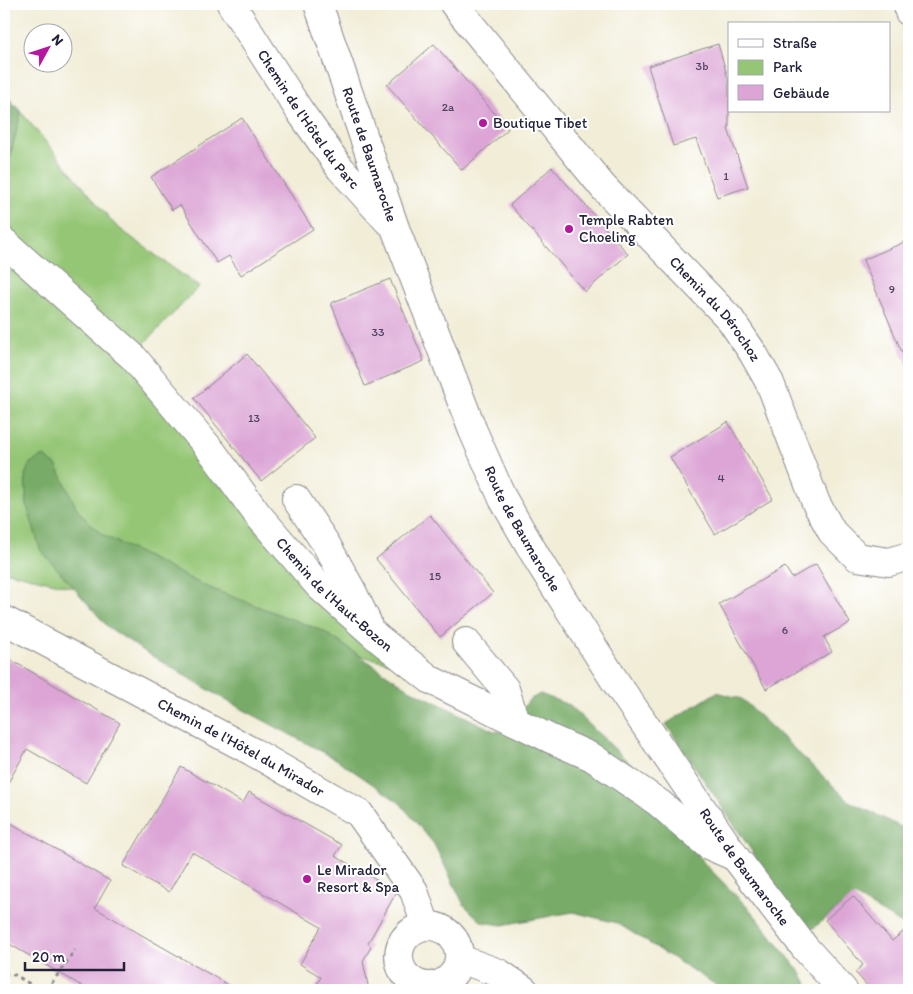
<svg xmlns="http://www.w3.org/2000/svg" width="913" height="994" viewBox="0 0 913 994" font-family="Itim,sans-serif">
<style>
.green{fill:#95c676;stroke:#5c7458}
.forest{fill:#78ab67;stroke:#4d6651}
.building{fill:#dca5d6}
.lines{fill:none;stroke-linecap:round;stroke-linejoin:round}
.minor-casing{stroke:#8a8889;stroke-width:30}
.path{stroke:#8a8889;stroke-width:3;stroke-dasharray:4 4;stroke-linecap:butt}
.minor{stroke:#fff;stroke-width:28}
.poi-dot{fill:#b5179e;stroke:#fff;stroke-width:2}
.labels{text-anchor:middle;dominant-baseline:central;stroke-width:4;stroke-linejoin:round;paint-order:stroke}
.number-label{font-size:12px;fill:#504362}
.street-label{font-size:15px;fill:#22223b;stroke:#fff}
.poi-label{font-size:15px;fill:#22223b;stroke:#fff;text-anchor:start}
</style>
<rect width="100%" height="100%" fill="#fff"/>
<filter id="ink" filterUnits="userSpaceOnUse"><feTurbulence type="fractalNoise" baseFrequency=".02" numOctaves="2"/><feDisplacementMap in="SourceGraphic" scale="10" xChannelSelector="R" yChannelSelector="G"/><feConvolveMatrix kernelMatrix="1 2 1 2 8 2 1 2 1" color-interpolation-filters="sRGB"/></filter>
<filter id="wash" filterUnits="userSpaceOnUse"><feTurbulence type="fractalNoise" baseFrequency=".0096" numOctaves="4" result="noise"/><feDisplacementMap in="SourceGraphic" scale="20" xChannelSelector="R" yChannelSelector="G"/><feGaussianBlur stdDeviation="1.12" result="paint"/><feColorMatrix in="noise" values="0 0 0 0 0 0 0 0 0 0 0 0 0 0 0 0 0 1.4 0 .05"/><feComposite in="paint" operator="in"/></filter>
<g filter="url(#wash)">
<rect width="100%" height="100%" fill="#f1edd7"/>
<path class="green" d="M21 112 116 226 199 287 138 350 328 580 433 673 4 571V177L5 176Z"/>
<path class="forest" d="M4 93 21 112 5 177H4Z
M44 456 57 466 76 507 87 521 103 535 207 587 323 631 409 689 494 731 506 732 529 700 540 694 569 705 649 782 704 863 753 913 801 973 811 990H724L617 923 573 912 502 925 482 922 464 905 434 844 400 803 336 759 229 702 147 653 108 627 40 549 27 506 25 475 30 463Z
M717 692 742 699 849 801 909 831V931L904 925 854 896 807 933 666 724Z"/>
<g id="blocks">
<path class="building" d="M434 44 508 129 462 170 387 85Z
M718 44 729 82V128L728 129 748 187 717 197 696 139 673 146 648 66Z
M242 118 313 229 241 275 229 256 217 263 180 205 172 210 151 177Z
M552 167 628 254 585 292 510 205Z
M909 240V369L863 260Z
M390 279 424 361 365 386 331 303Z
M247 354 315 438 261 481 194 398Z
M728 422 773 499 715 534 670 457Z
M430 515 493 593 440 637 376 559Z
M816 564 850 623 824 637 832 652 766 689 719 604 785 567 792 578Z
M4 656 120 723 86 783 27 749 4 790Z
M181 767 243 803 249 792 342 845 335 856 395 891 396 893 368 943 371 947 363 961 369 990H314L321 977 300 964 321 927 192 852 169 892 123 866Z
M4 819 110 881 95 908 237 990H89L4 941Z
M853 896 892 941 909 927V990H871L855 972 863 965 825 920Z"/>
</g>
</g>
<g filter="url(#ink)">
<use href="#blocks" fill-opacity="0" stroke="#8a8889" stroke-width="1"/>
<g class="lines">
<defs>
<g id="minor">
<path id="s1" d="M231 4 299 110 340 168 387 220"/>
<path id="s2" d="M318 4 395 228 473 431 503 499 541 565 613 678 736 858 805 948 843 990"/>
<path id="s3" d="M454 4 603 187 730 319 753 353 770 383 816 503 832 532 857 557 889 562 909 556"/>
<path d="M908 4 909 12"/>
<path id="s4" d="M4 242 133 357 213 453 258 515 320 587 379 639 431 680 551 739 592 757 659 803 708 845 733 856"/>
<path d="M296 499 326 544 352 591 367 622"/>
<path id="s5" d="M4 620 253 752 359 813 414 891 426 926"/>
<path d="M466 642 505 689 515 721"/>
<circle cx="429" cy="956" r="30"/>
<path d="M460 959 499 973 524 990"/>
</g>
</defs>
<use href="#minor" class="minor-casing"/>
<path class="path" d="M4 974 15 975 40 990
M47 990 75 950"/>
<use href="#minor" class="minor"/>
</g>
</g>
<g class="poi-dot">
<circle cx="483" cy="123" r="5"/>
<circle cx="569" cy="229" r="5"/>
<circle cx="307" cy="879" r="5"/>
</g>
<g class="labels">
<g class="number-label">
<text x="702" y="66">3b</text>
<text x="448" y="107">2a</text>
<text x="726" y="176">1</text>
<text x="892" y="289">9</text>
<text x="378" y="332">33</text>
<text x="254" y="418">13</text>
<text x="721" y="478">4</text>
<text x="435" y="576">15</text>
<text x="785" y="630">6</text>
</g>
<g class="street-label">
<text stroke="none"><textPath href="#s1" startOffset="139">Chemin de l'Hôtel du Parc</textPath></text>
<text stroke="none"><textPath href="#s2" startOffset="159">Route de Baumaroche</textPath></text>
<text stroke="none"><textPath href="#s3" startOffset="402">Chemin du Dérochoz</textPath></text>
<text stroke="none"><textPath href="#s2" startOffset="564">Route de Baumaroche</textPath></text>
<text stroke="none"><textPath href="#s4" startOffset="485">Chemin de l'Haut-Bozon</textPath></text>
<text stroke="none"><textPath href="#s5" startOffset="269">Chemin de l'Hôtel du Mirador</textPath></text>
<text stroke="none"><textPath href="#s2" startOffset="969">Route de Baumaroche</textPath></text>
</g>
<g class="poi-label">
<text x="493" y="123">Boutique Tibet</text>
<text x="579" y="220">Temple Rabten<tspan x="579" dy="17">Choeling</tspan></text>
<text x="317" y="870">Le Mirador<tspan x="317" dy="17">Resort &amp; Spa</tspan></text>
</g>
</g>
<rect width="913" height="994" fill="none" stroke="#fff" stroke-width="20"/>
<rect x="728" y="22" width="162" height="90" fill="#ffffff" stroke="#a7a7b1"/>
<rect x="738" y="39" width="25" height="8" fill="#ffffff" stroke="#a7a7b1"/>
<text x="773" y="48" font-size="15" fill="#22223b">Straße</text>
<rect x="738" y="60" width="25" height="15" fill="#95c676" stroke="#a7a7b1"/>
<text x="773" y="72" font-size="15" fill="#22223b">Park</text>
<rect x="738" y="85" width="25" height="15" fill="#dca5d6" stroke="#a7a7b1"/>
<text x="773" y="98" font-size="15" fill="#22223b">Gebäude</text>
<g transform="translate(48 48) rotate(50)"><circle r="24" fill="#ffffff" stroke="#a7a7b1"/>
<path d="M0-4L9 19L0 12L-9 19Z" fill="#b5179e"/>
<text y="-8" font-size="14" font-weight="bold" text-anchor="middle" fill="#22223b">N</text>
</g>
<path d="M25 962v8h99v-8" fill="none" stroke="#22223b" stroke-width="2.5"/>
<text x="32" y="962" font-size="15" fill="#22223b" stroke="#ffffff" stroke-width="4" paint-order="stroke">20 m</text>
</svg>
